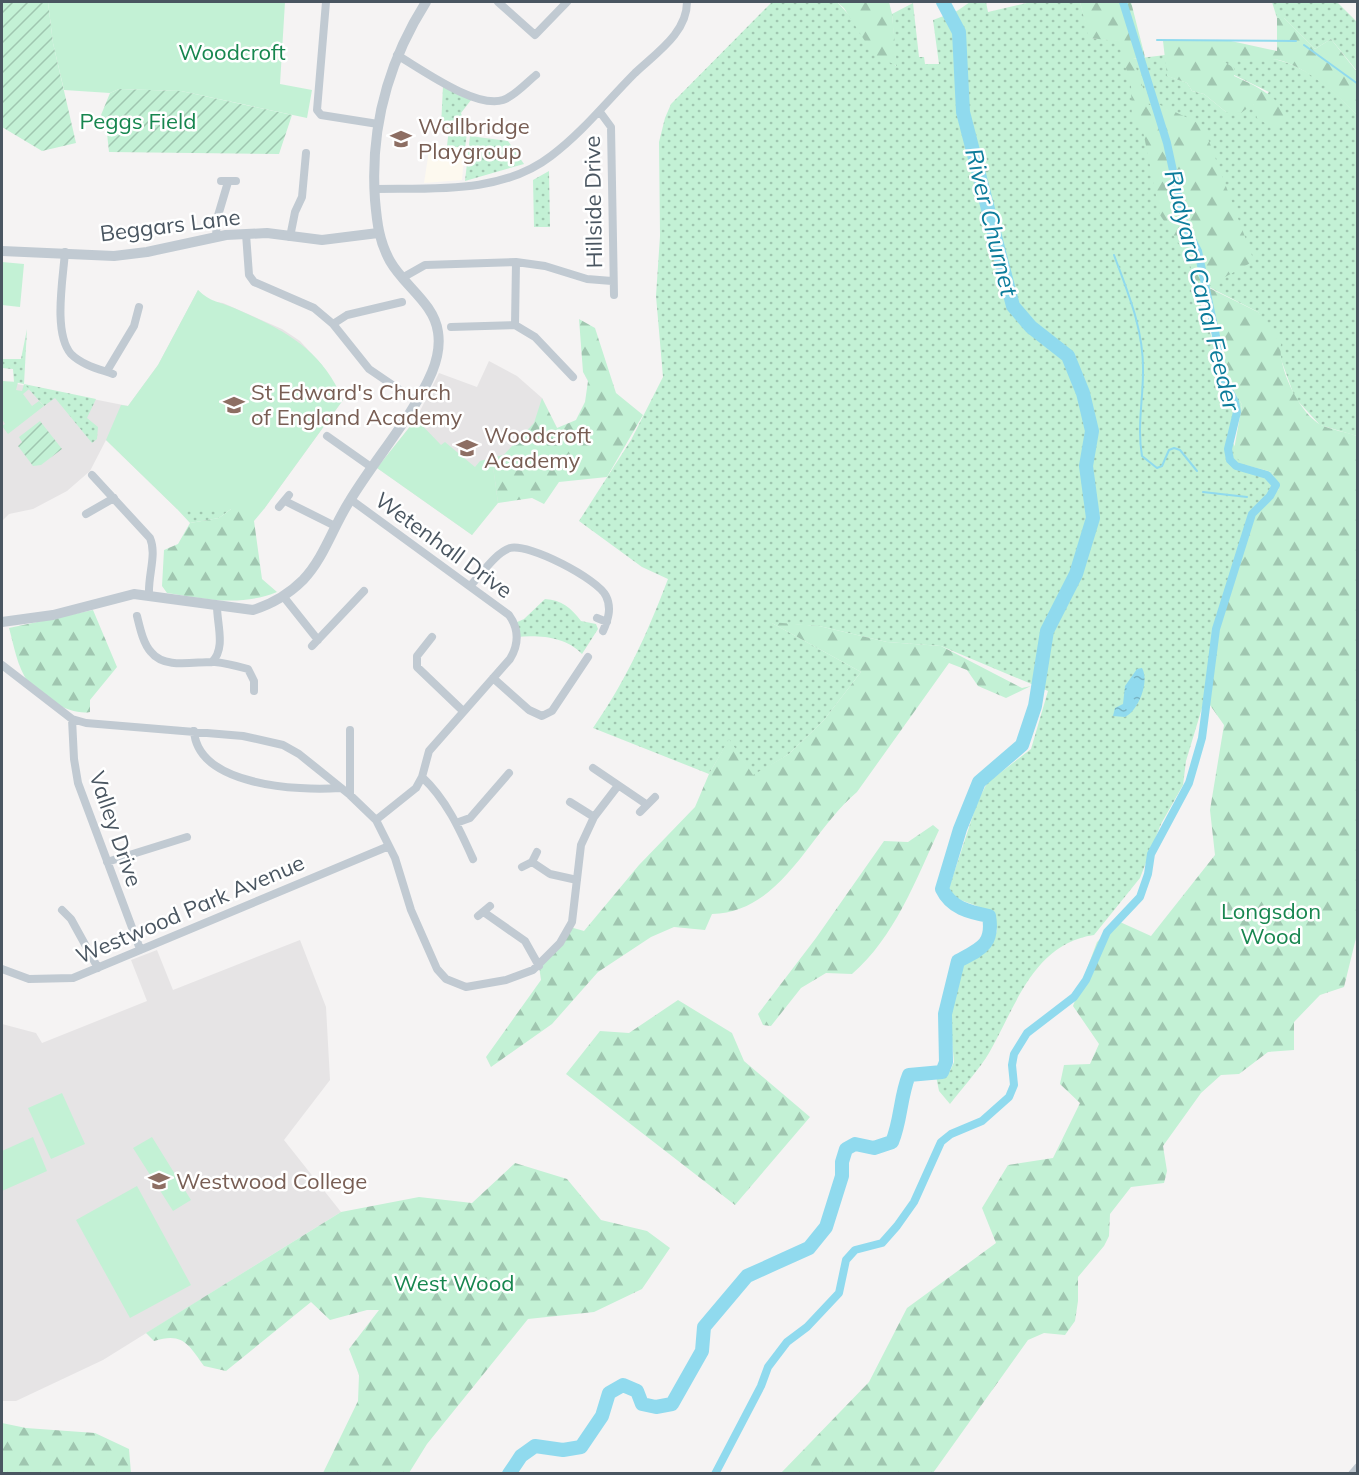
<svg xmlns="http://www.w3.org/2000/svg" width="1359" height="1475" viewBox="0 0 1359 1475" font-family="Mulish,sans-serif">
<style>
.commercial{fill:#fdf9ef}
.education{fill:#e6e4e5}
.grass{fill:url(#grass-dots)}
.forest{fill:url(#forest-firs)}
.park{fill:#c3f1d5}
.garden{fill:url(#garden-furrows)}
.water{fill:url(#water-ripples)}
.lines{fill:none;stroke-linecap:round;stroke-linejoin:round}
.stream{stroke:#90daee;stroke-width:2}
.canal{stroke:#90daee;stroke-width:8}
.river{stroke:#90daee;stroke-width:14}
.minor{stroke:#c1cad2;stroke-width:8}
.tertiary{stroke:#c1cad2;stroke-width:10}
.labels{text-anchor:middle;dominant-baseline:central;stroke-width:5;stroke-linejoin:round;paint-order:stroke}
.park-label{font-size:22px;fill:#17864f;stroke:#fff}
.education-label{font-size:22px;fill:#785e54;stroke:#fff;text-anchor:start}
.street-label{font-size:22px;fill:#4a5661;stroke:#fff}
.water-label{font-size:24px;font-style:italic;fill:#0c7c9b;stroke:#fff}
</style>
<defs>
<pattern id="grass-dots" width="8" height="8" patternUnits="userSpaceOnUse" patternTransform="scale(1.5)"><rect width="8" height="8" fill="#c3f1d5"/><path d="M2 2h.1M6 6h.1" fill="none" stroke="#a0c6b0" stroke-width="1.8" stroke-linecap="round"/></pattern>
<pattern id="forest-firs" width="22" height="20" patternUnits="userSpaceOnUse" patternTransform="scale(1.5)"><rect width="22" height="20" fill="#c3f1d5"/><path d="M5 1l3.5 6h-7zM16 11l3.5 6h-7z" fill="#a0c6b0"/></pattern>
<pattern id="garden-furrows" width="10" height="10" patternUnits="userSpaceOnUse" patternTransform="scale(1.5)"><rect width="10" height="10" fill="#c3f1d5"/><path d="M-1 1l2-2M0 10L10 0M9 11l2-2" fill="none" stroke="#a0c6b0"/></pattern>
<pattern id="water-ripples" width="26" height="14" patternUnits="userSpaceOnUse" patternTransform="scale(1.5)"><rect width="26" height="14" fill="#90daee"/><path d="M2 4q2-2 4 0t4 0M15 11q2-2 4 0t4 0" fill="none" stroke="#78b4c4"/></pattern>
</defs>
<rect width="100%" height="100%" fill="#f5f3f3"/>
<path class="commercial" d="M430 144 465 148 462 180 424 183Z"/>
<path class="education" d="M198 290 209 301 223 303 282 329 300 341 322 365 343 400 264 509H177L106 440 90 471 67 491 33 509 9 514 2 521V381L128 406 158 365Z
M489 361 517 376 542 398 557 428 472 535 377 468 416 419 439 373 477 387Z
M300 940 326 1007 330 1080 284 1140 341 1212 103 1360 16 1401H2V1024L36 1033 42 1043 147 1001 131 960 157 950 173 990Z"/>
<path class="grass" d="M772 2H837L896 66 892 14 913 3 919 57H924L925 64H939L933 20 957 11 970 2H986L988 12 1031 2H1080L1090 38 1126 41 1133 59 1165 55 1168 76 1187 83 1192 91 1204 94 1226 112 1253 103 1255 108 1269 92 1234 75 1222 60C1236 60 1268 57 1278 60 1309 68 1337 93 1357 115V436L1320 425 1295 398 1279 354 1258 312 1207 286 1253 261 1189 259C1200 310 1218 359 1242 405L1233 443 1245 465 1272 472 1279 489 1254 514 1211 656 1205 698 1186 761 1183 785 1161 824 1140 878 1094 935C1033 944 1016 1006 989 1053 978 1071 963 1087 950 1104L939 1091 936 1076 950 1071 954 1062 950 1018 960 964 990 946 997 931C991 905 977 908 954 897L949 888 977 803 987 783 1031 749 1048 691 941 646 887 642 819 626 772 623 861 672 824 720 789 754 753 776 729 740 709 774 593 728C627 679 647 634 668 579L642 567 579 521 631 440 663 377 656 296 660 236 659 142 665 118 671 104Z
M1272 2H1337L1357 22V71L1331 39 1315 49 1284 18H1277Z
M443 86 471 100 461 113 467 133 465 148 447 146 449 128 441 127Z
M470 136 508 141 524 164 465 181Z
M549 171 550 227H534L533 180Z
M27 329 24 384 96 399 87 418 98 427 97 439 92 443 55 398 44 406 24 384 14 382 13 369 2 368 3 359H21Z
M177 509H231L219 518 190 523Z
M545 599C562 600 571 608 581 621L596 624 598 629 582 654C566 637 540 635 517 637L515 623 524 619Z"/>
<path class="forest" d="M837 2H889L892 14 897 66 873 54 844 8Z
M1080 2H1131L1145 57 1133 59 1149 105 1158 104 1203 125 1254 261 1207 287 1258 312 1281 344C1277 367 1300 414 1321 425 1332 430 1346 432 1357 436V934L1344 987 1320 995 1294 1022V1050L1268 1052 1239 1074 1221 1075 1201 1093 1163 1146 1167 1171 1164 1183 1131 1187 1110 1214 1109 1236 1104 1246 1078 1277V1301L1075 1321 1065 1335 1044 1333 1028 1340 933 1473H781L869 1382 907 1308 996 1243 982 1208 1008 1165 1053 1158 1080 1103 1060 1084 1064 1065 1090 1064 1099 1044 1073 1006 1097 942 1120 922 1151 936 1215 855 1210 810 1224 725 1205 698 1211 656 1254 514 1279 489 1272 472 1245 465 1233 455 1242 405 1225 373V356L1207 287 1196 291 1189 259 1160 215 1143 131 1132 121 1131 85 1118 41 1089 38Z
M1277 18H1284L1315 49 1331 39 1357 72V115C1336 93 1309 69 1279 60 1271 58 1233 60 1223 61L1234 68V76C1256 86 1272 93 1286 113L1279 126H1270L1257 118 1253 104 1241 113 1226 112 1204 94 1192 91 1187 83 1167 76 1163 41H1231L1277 51Z
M579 319 595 328 616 393 643 415 607 477 559 482 544 504 532 498 498 503 493 466 534 423 542 398 557 428 576 420 585 402 588 381 583 372Z
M231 509H264L254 521 262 579 277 592C240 607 205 599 167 593L162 586 164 550 178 544 190 523 219 518Z
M93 610 117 667 90 700V712C73 716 38 697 28 682 17 666 14 646 9 628Z
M770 622 819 626 887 642 941 646 1022 688 1031 686 1006 698 978 686 967 670 949 663 857 792C809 832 783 912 712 914L705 930 674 927 651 937 598 972 552 1024 491 1067 486 1057 541 980 539 966 570 927 584 931 639 865 695 807 709 774 729 739 753 775 789 754 824 720 861 672Z
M933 825 939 830C916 880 894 938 852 974L826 973 801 988 771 1026 763 1025 758 1014 816 938 884 841 908 842Z
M678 1000 732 1033 744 1061 810 1117 735 1205 566 1074 600 1031 629 1033Z
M515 1163 567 1179 601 1220 647 1231 670 1248 642 1289 594 1312 528 1319 427 1444 409 1473H323L358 1401 359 1375 349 1349 379 1310H367L330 1320 311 1302 226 1371 204 1366C188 1344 183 1332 154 1341L146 1333 341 1212 419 1197 472 1203Z
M2 1423 26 1428 95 1433 129 1449 131 1473H2Z"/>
<path class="park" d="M48 2H285L280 84 312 90 307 118 181 91 119 89 110 93 64 90 53 43Z
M2 262 24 264 20 307 2 305Z
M198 290C210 302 220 302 234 308 284 330 321 348 343 400L264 509H177L106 440 121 405 128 406 158 365Z
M2 381 18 382 16 390 22 391 24 384 29 389 23 394 32 406 39 401 44 406 8 434 2 426 5 424 2 419Z
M416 419 441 445 445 442 475 467 480 461 503 455 493 466 498 503 472 535 377 468Z
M62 1093 85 1144 51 1159 28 1108Z
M33 1137 47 1171 2 1191V1151Z
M152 1137 191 1200 173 1211 133 1148Z
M137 1186 191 1285 130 1318 76 1220Z"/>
<path class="garden" d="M2 2H48L53 43 76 143 42 151 2 127Z
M119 89 181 91 292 115 279 154 109 152 106 124 101 115 110 93Z
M40 421 62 449 41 465 33 466 18 446 22 442 19 437Z"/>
<path class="water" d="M1142 668C1150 682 1138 711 1125 717L1113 716 1115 708 1123 704 1125 686 1137 669Z"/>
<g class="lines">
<path class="stream" d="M1157 40 1296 41
M1304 45 1358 84
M1114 255C1128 293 1144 330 1143 372 1143 400 1137 427 1142 456L1157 468 1162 466 1169 450 1174 448 1180 450 1197 471
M1203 492 1247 497"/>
<path class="canal" d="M715 1474 761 1386 768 1367 787 1342 807 1327 839 1293 846 1260 855 1250 882 1243 897 1226 914 1202 941 1142 951 1134 982 1121 1009 1097 1014 1085 1012 1065 1014 1054 1027 1033 1074 997 1086 980 1107 932 1140 897 1148 874 1151 854 1189 783 1202 738 1216 629 1252 514 1270 496 1276 485 1267 475 1236 466 1230 460 1228 449 1237 412 1235 402 1222 376 1216 336 1198 251 1185 226 1167 143 1123 2"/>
<path class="river" d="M509 1474 521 1456 535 1446 563 1450 581 1447 602 1416 609 1393 623 1385 637 1391 642 1404 656 1407 672 1404 702 1351 704 1327 747 1276 809 1248 826 1227 842 1176V1162L846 1149 855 1144 874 1148 892 1142C901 1121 900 1097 909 1075L942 1072 946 1062 945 1014 958 961C980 949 994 945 989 916 969 912 951 908 942 889L960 829 979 782 1022 745 1035 706 1047 631 1076 574 1093 518 1086 466 1092 431 1083 393 1068 356 1031 327 1013 306 963 112 959 32 943 2"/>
<path class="minor" d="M326 2 317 110 321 115 378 124
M498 2 535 35 567 2
M397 55C421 69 476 109 503 100 515 96 526 83 536 75
M600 112 611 127 614 295
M221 181H236
M375 189C433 188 502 194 551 156 583 132 607 101 635 73 656 53 687 33 687 2
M246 234 249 275 254 282 314 308 333 324 369 369 416 401
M216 237 217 219 228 182
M290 237 295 212 302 197 306 153
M65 252C63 279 53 333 71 354 82 365 99 369 113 374
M402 278 425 265 516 262 545 266 587 279 612 281
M333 324 347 315 402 302
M515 325 516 262
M451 327 515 325 535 337 573 377
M107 371 134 326 139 307
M327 436 371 467
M92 475 150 538C157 554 148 575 149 594
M350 499 509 615C519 629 519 644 510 659L429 751 422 777 416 788 376 820
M285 501 335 526
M279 507 289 495
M86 514 114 498
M470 586C481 575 495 553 510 548 529 543 598 579 606 596 612 608 608 620 603 631
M283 596 318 640
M137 616C140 628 143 643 151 652 165 670 196 661 215 662 225 663 237 666 248 669L254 681V691
M597 618 607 622
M432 637 417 656V667L463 711
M312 646 364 591
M212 662C226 648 217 625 217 606
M2 665 72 719 86 723 243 736 283 745 299 754 350 795 376 820 395 858 411 910 437 969 446 979 466 987 506 980 533 970 560 943 572 922 581 845 594 817 617 787
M493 678 529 710 542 716 552 711 588 657
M72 719 74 759 78 783 140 949
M350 730V795
M194 731C198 786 298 791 340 788
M593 768 646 804
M422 777C446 799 460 830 473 859
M570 802 594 817
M640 812 655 797
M456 823 470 818 509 773
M107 862 187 837
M532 862 550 874 577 880
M522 867 532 862 537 852
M62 910 71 919 98 968
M485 913 525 941 539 966
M478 916 490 906
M2 969 29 979 73 978 389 846
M1352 1474 1358 1467"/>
<path class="tertiary" d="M2 251 114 256 147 252 226 235 267 233 322 240 378 233
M2 622 53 615 134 594 253 610C272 604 289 594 303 580 324 558 333 527 349 502 374 460 414 415 432 372 437 360 440 345 438 332 434 303 404 286 390 261 379 241 377 223 375 200 370 129 388 62 426 2"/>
</g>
<defs>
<symbol id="school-bare" viewBox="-9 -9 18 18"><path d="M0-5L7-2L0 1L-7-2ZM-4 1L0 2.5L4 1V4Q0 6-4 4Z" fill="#8d6e63" stroke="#fff" stroke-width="2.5" paint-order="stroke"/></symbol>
</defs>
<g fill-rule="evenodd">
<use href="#school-bare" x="386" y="124" width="30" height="30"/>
<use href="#school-bare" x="219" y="390" width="30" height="30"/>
<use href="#school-bare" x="452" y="433" width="30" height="30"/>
<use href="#school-bare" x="144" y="1166" width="30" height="30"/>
</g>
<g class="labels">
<g class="park-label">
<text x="232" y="52">Woodcroft</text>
<text x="138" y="121">Peggs Field</text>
<text x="1271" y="911">Longsdon<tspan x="1271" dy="25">Wood</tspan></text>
<text x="454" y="1283">West Wood</text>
</g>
<g class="education-label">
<text x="418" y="126">Wallbridge<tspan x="418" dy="25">Playgroup</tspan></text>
<text x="251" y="392">St Edward's Church<tspan x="251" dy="25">of England Academy</tspan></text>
<text x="484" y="435">Woodcroft<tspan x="484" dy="25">Academy</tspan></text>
<text x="176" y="1181">Westwood College</text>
</g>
<g class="street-label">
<text transform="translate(593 202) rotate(-91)">Hillside Drive</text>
<text transform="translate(170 225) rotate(-7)">Beggars Lane</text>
<text transform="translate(444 545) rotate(36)">Wetenhall Drive</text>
<text transform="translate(116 829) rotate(71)">Valley Drive</text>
<text transform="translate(190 909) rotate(-23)">Westwood Park Avenue</text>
</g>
<g class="water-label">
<text transform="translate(992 222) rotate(76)">River Churnet</text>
<text transform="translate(1203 290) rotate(76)">Rudyard Canal Feeder</text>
</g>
</g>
<rect width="1359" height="1475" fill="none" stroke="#4a5661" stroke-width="6"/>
</svg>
